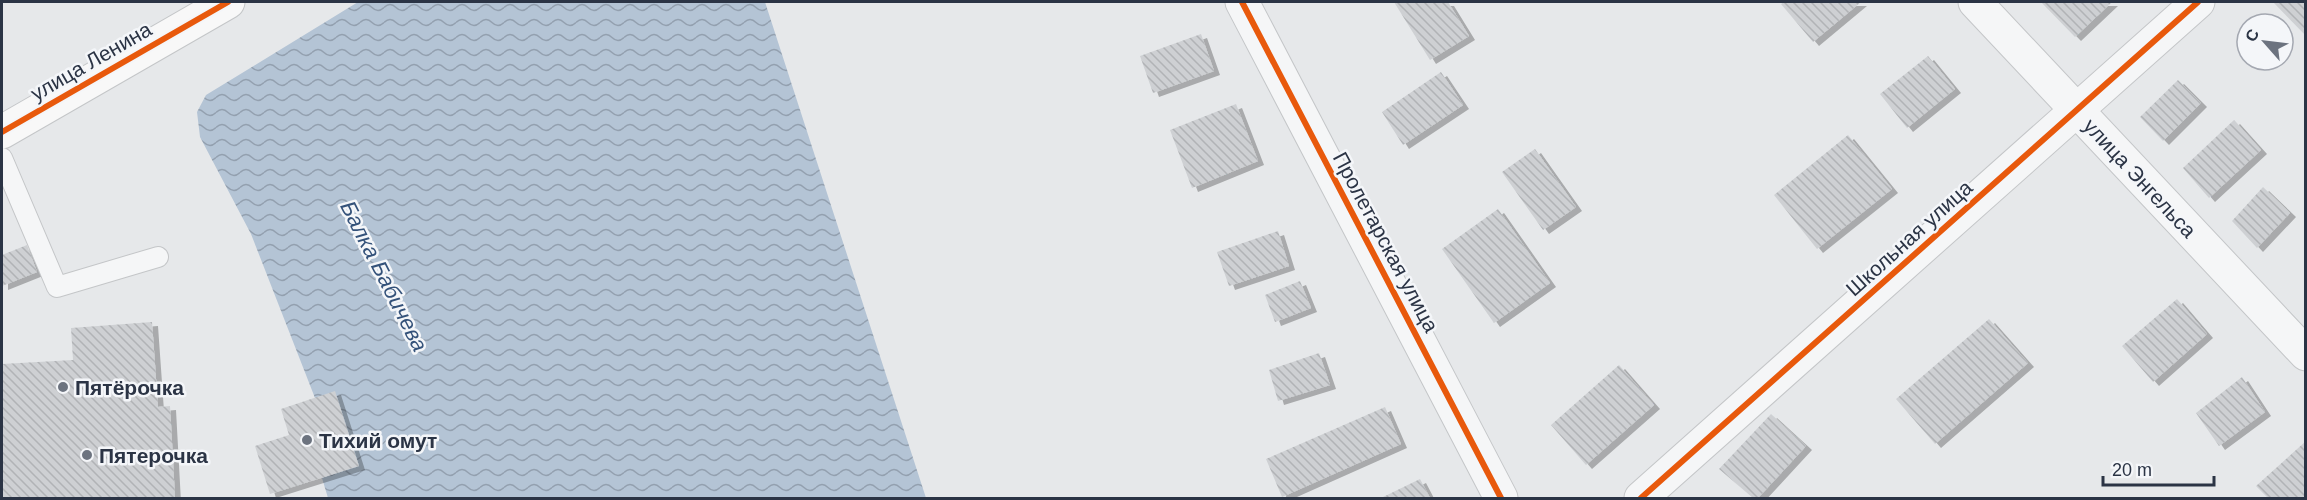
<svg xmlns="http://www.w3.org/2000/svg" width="2307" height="500" viewBox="0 0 2307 500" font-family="Helvetica,sans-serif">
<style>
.water{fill:url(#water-waves)}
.building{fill:url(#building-back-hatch);filter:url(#shadow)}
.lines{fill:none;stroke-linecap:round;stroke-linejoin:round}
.lane-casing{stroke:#c4c6c8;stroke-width:22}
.street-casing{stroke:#c4c6c8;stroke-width:35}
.secondary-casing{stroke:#c4c6c8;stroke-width:35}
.lane{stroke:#f5f6f7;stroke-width:20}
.street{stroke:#f5f6f7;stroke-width:33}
.secondary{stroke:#f8f8f8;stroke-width:33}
.cycleway-casing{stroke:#f4f6f9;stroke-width:10}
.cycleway{stroke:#e8590c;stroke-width:6}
.poi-dot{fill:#6c737f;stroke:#f4f6f9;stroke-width:2}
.labels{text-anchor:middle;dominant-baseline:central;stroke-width:5;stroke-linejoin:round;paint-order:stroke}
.street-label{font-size:21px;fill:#2b3445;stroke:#f4f6f9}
.poi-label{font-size:21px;font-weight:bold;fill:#2b3445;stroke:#f4f6f9;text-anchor:start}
.water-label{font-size:22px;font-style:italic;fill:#34527a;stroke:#f4f6f9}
</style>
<defs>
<pattern id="water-waves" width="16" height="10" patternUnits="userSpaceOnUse" patternTransform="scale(1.5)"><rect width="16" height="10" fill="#b4c4d5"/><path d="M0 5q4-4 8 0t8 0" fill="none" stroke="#93a0af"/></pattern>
<pattern id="building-back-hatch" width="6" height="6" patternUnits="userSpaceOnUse" patternTransform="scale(1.5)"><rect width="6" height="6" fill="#ced0d3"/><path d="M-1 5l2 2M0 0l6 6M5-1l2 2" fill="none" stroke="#b1b3b6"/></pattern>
<filter id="shadow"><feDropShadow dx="6" dy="4" stdDeviation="0" flood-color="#0004"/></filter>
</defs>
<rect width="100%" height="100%" fill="#e6e8ea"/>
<path class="water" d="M358 2H765L926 498H328L322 478 358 466 315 398 251 234 200 137 197 112 206 95Z"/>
<path class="building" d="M1394 2H1448L1469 36 1430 60Z
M1784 2H1861L1813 42 1781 4Z
M2041 2H2112L2075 37Z
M2273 2H2306V36Z
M1201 34 1214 71 1153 93 1140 56Z
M1928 56 1955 89 1907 128 1880 94Z
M1441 72 1463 105 1403 145 1382 112Z
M2178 80 2201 103 2163 141 2140 117Z
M1236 104 1258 161 1192 188 1170 130Z
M2234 120 2261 150 2209 198 2183 168Z
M1848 135 1892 189 1817 249 1774 195Z
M1535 149 1576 207 1543 230 1502 172Z
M2263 187 2290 213 2257 248 2232 221Z
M1498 209 1550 283 1494 323 1442 249Z
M1278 231 1289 266 1229 286 1217 252Z
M27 245 37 272 2 286V255Z
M1300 281 1311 308 1275 322 1265 295Z
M2177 299 2207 334 2153 382 2122 346Z
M1989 319 2028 363 1935 444 1896 399Z
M152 322 158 407 170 406 175 498H2V364L73 360 71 328Z
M1319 353 1330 385 1278 401 1269 370Z
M1619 365 1654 405 1586 465 1551 425Z
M2242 377 2265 412 2219 446 2196 413Z
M335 391 359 466 270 494 255 446 289 435 281 409Z
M1385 407 1401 444 1282 497 1266 459Z
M1771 414 1806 446 1758 498H1753L1719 469Z
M2306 441V498H2268L2256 486Z
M1420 479 1430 498H1381Z"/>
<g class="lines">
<defs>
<path id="lane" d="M2 158 57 287 158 257"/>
<path id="street" d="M1242 2 1501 498
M1975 2 2306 354
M1641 498 2198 2"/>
<path id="secondary" d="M2 132 228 2"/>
</defs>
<use href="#lane" class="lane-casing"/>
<use href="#street" class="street-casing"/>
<use href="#secondary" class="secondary-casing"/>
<use href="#lane" class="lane"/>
<use href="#street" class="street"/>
<use href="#secondary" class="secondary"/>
<defs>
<path id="cycleway" d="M1242 2 1501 498
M2 132 228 2
M1641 498 2198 2"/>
</defs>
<use href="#cycleway" class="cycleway-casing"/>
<use href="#cycleway" class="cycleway"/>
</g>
<g class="poi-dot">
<circle cx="63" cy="387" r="6"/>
<circle cx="307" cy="440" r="6"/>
<circle cx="87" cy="455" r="6"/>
</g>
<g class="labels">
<g class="street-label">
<text transform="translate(91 61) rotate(-30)">улица Ленина</text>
<text transform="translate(2140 178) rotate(47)">улица Энгельса</text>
<text transform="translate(1909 238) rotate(-42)">Школьная улица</text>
<text transform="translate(1386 242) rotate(62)">Пролетарская улица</text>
</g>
<g class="poi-label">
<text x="75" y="387">Пятёрочка</text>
<text x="319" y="440">Тихий омут</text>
<text x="99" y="455">Пятерочка</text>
</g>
<g class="water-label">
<text transform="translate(384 276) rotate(63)">Балка Бабичева</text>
</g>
</g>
<rect width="2307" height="500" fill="none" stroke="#2b3445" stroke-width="6"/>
<g transform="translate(2265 42) rotate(298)"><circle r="28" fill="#f4f6f9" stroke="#a4a8b1" stroke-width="1.5"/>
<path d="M0-4.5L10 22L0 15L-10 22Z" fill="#6c737f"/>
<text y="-9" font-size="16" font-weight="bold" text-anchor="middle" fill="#2b3445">С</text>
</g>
<path d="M2103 476v9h111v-9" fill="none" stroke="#2b3445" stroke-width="3"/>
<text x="2112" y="476" font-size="18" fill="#2b3445" stroke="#f4f6f9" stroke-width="4.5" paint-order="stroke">20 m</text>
</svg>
